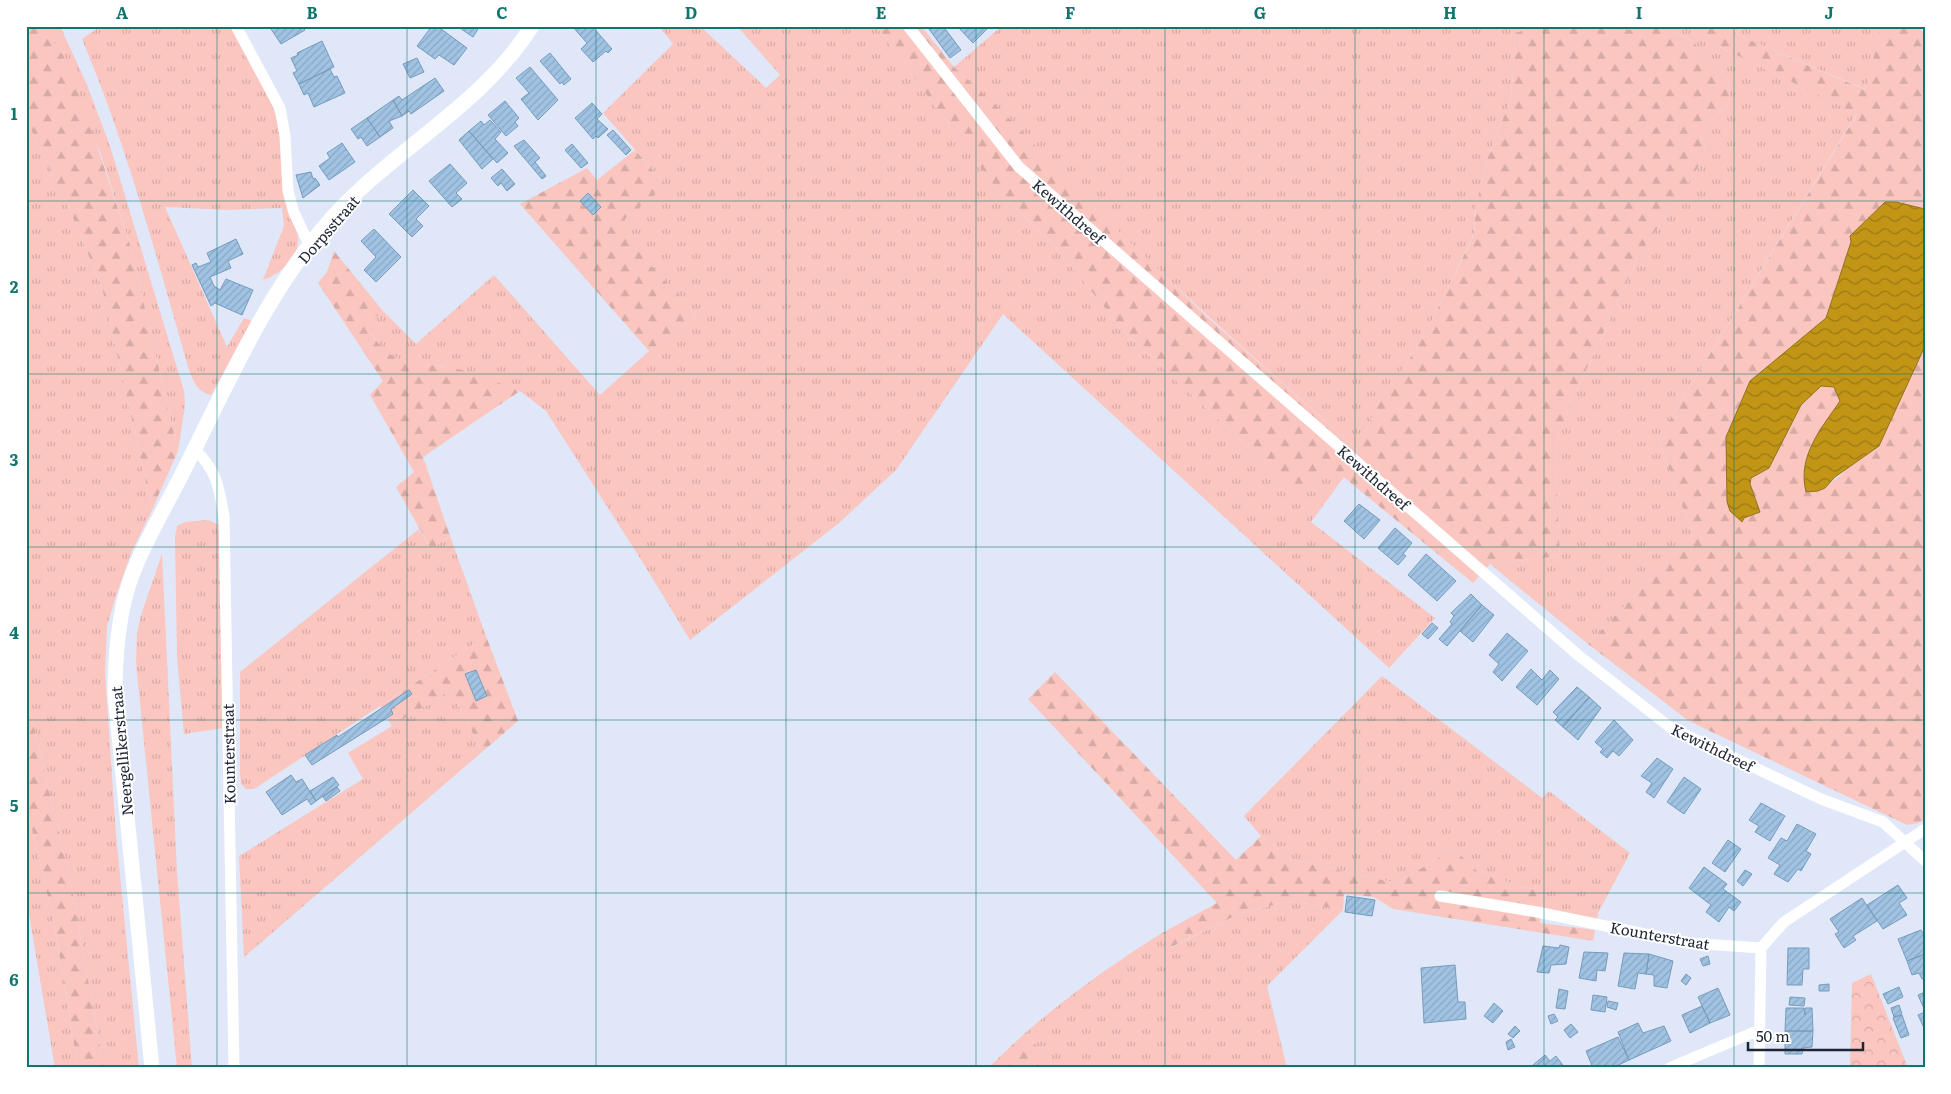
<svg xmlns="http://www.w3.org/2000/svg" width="1951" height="1094" viewBox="0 0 1951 1094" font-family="Literata,serif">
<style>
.grass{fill:url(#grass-tufts)}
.forest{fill:url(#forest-firs)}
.park{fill:url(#park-crowns)}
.water{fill:url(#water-waves);stroke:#91731f}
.building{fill:url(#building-hatch);stroke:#789bba}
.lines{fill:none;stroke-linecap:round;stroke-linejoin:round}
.minor{stroke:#fff;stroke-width:11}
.tertiary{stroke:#fff;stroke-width:15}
.grid{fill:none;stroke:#0f766e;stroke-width:1;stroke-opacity:0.55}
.labels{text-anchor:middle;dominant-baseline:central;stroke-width:4;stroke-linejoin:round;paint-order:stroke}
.street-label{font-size:15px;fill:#1e2534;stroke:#fff}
.neatline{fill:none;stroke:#0f766e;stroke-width:2}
.grid-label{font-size:16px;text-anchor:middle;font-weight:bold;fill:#0f766e}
</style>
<defs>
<pattern id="grass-tufts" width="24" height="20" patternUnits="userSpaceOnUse" patternTransform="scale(1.25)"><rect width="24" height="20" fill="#fbc6bf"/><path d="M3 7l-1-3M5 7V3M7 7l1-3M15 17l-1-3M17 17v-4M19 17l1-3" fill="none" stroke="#d7aaa5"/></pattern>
<pattern id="forest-firs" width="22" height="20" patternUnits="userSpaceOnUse" patternTransform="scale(1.25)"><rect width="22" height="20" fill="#fbc6bf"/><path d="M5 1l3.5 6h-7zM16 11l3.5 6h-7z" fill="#d7aaa5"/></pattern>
<pattern id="park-crowns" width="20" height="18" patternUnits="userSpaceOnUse" patternTransform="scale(1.25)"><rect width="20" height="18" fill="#fbc6bf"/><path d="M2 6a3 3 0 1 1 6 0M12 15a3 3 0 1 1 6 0" fill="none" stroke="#d7aaa5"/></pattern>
<pattern id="water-waves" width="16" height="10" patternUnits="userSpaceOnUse" patternTransform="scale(1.25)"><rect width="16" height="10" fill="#c29516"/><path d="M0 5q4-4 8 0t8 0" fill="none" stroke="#9d7915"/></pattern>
<pattern id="building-hatch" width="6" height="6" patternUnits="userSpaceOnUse" patternTransform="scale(1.25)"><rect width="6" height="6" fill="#a0c3e4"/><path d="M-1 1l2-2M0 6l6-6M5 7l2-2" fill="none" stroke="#89a7c4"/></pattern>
</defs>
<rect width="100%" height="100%" fill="#dfe7f8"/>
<path class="grass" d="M43 26H60L87 85 110 146 184 391 185 406 178 451 131 248 100 152Z
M101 26H230C246 57 268 89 278 122 286 150 282 179 287 206 289 215 294 223 297 232 303 254 283 273 263 280L284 226 282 208 227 210 165 207 227 347 244 318 252 321 211 395C197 391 194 383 189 370 157 258 127 146 82 39Z
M659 26H700L766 88 780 75 737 26H876L991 182 1062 255 1127 335 1301 496 1330 466 1344 477 1311 522 1435 618 1389 668 1003 314 896 470 839 523 690 640 640 558 546 411 520 391 488 379 442 366 411 364 393 357 381 348 366 325 383 311 416 344 494 275 600 395 649 351 696 316 615 226 666 185 603 113 673 44Z
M1002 26H1538L1515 34 1511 99 1488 156 1476 205 1474 234 1429 326 1404 368 1380 397 1358 450C1270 372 1182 295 1099 212 1050 164 1004 114 954 67Z
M1597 26H1657L1612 32Z
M1658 26H1700L1718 46 1857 113 1658 439 1693 534 1588 644 1490 564 1560 556 1555 446 1572 400 1641 252 1684 190 1704 157 1706 135 1714 117 1727 107 1730 97 1728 79 1710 64 1693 41Z
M1727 26H1881L1867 90 1738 35Z
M26 119 73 218 102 287 152 510 131 553 115 599 107 626 105 673 116 835 139 1068H104L70 879 26 694Z
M208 520 222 526 224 728 184 734 177 657 175 537 177 526 185 522Z
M419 529 431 549 450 536 486 636 254 789H246L241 784 240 772V672Z
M162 554 177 872 192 1068H177L136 663 137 633 141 615Z
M1382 676 1542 798 1549 791 1630 853 1598 913 1597 919 1541 910 1542 890 1522 887 1477 871 1454 849 1396 883 1293 860 1261 836 1244 816Z
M451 690 482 752 244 957 239 856 363 779 348 753Z
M26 804 53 917 78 1068H55L26 896Z
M1290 901 1343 910 1267 986 1287 1068H1056L1025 1033C1068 996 1114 963 1162 933L1170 948 1241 913Z"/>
<path class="forest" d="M26 26H43L62 54 83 104 131 248 178 451 152 510 102 287 73 218 26 119Z
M876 26H921L954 67 1000 109 1098 211 1206 316 1358 450 1380 397 1404 368 1429 326 1474 235 1476 205 1488 156 1511 99 1515 33 1538 26H1597L1612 32 1658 26 1693 41 1710 64 1728 79 1730 97 1727 107 1714 117 1706 135 1704 157 1684 190 1641 252 1572 400 1555 446 1560 556 1490 564 1473 583 1330 466 1302 497 1127 335 1062 255 991 182Z
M1700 26H1727L1738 35 1866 90 1881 26H1919L1925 36V209L1896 202 1850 236 1851 242 1826 318 1750 381 1744 518 1760 512 1750 484 1751 478 1769 468 1801 405 1821 386 1834 387 1840 401C1821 429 1796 456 1806 492L1825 488 1843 473 1925 346V819L1918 823 1907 825 1689 721 1588 644 1693 534 1658 439 1857 114 1718 46Z
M635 150 666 185 616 226 696 316 649 351 520 204 587 168 597 180Z
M334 251 383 311 367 325C389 372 420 360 462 370 482 375 501 384 520 391L423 457 450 536 431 549 396 487 414 472 370 395 383 381 318 283 327 272Z
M486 636 518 721 482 752 451 690 392 726 380 706Z
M1055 672 1236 860 1261 836 1293 860 1396 883 1454 849 1477 871 1522 887 1542 890 1540 923 1595 930 1593 941 1393 909 1374 897 1344 894 1343 910 1290 901 1241 913 1169 948 1162 933 1217 903 1028 699Z
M26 694 70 879 104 1068H78L53 917 26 804Z
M1025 1033 1056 1068H988Z"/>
<path class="park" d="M1871 974 1908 1068H1850L1852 983Z"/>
<path class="water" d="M1885 202H1896L1925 209V346L1879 446 1835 477 1825 488 1818 491 1806 492C1797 456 1821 429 1840 401L1834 387 1821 386 1801 405 1769 468 1751 478 1750 484 1760 512 1744 518 1742 522 1730 511 1727 502 1726 437 1750 381 1826 318 1851 242 1850 236Z"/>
<path class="building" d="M269 26H302L305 30 281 44Z
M432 26H437L467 48 454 65 439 55 435 59 417 46Z
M457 26H480L473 37Z
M572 26H592L612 49 608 53 606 51 593 62 581 49 587 43Z
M933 26H943L961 50 950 58 929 29Z
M957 26H990L973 43Z
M322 41 334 67 299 84 293 73 297 71 291 58 298 55 297 53Z
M550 53 571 79 564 85 562 82 560 84 540 61Z
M417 58 424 72 410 78 403 64Z
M530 67 558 100 538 120 521 99 529 93 516 78Z
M330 69 334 77 337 76 345 93 314 107 308 93 304 95 299 84Z
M435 78 444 91 411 114 409 111 402 116 393 100 399 96 402 100Z
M393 100 402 116 389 121 393 128 380 137 367 118Z
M505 101 519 118 515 122 518 126 506 136 488 115Z
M592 103 602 114 597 119 608 129 598 138 596 136 593 139 575 118Z
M367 118 380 137 367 146 361 137 358 139 351 129Z
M490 120 501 132 495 139 508 153 497 163 469 131 481 121 484 125Z
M613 130 631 150 626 155 607 135Z
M469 131 493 159 482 169 459 140Z
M524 140 540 158 535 162 546 176 542 179 514 146Z
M342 143 355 162 329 180 319 166 330 158 327 153Z
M572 144 588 163 581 168 565 150Z
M450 164 467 183 456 193 462 199 452 207 429 181Z
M502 169 515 184 507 191 501 183 498 186 491 178Z
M311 172 313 179 315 178 320 185 303 198 296 175Z
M413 190 429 206 416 219 423 226 412 237 389 214Z
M588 193 601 207 593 215 580 201Z
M374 229 401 257 376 282 364 270 376 257 361 241Z
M236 239 243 254 228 261 231 268 210 277 214 286 220 290 226 279 253 290 242 315 215 303 211 306 192 265 196 263 198 267 211 262 207 253Z
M1359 504 1380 520 1364 539 1344 521Z
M1395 528 1412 543 1403 554 1406 556 1398 565 1378 548Z
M1426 554 1456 581 1437 601 1408 575Z
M1471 594 1482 605 1447 646 1439 639 1452 624 1450 622 1454 616 1451 613Z
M1482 605 1494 615 1473 642 1460 631Z
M1432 623 1438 628 1428 639 1422 634Z
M1507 633 1528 651 1502 681 1493 672 1499 664 1489 655Z
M1531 669 1542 680 1550 670 1559 679 1537 705 1516 687Z
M476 670 487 696 476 701 465 674Z
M1577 687 1589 697 1563 727 1555 720 1558 717 1553 712Z
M409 690 412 694 391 709 393 714 387 718 312 765 305 755 337 735 338 737Z
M1589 697 1601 708 1578 740 1563 727Z
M1614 720 1633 740 1619 756 1613 751 1607 758 1600 752 1603 749 1595 742Z
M1657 758 1673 769 1654 798 1646 792 1652 783 1641 776Z
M291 775 296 782 302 779 316 801 311 805 307 799 282 815 266 792Z
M333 777 339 785 316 801 310 791Z
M1684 777 1701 789 1684 814 1667 802Z
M337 787 340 791 326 801 323 797Z
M1761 803 1785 816 1770 841 1755 832 1759 826 1749 820Z
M1797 824 1816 834 1806 851 1811 854 1801 871 1798 869 1788 882 1774 874 1780 865 1768 858 1781 838 1787 841Z
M1728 840 1741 849 1725 872 1712 863Z
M1704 867 1727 884 1723 889 1741 902 1734 911 1729 907 1719 922 1706 912 1711 905 1689 888Z
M1745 870 1752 874 1743 886 1737 881Z
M1898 885 1907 898 1899 903 1907 915 1883 929 1867 905Z
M1347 896 1375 900 1372 916 1345 912Z
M1862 898 1877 921 1853 936 1856 940 1844 948 1835 934 1839 932 1830 919Z
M1921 930 1925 936V954L1907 961 1898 939Z
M1560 945 1569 947 1566 964 1551 965 1549 973 1537 972 1543 946 1559 948Z
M1788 948H1809V969H1803L1802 985H1787Z
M1584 952 1608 953 1605 971 1597 970 1596 981 1579 978Z
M1624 953 1649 954 1646 974 1638 973 1635 989 1618 986Z
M1649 954 1673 961 1667 988 1654 986V975L1646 974Z
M1925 954V978L1922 979 1919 973 1912 975 1907 961Z
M1708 956 1710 964 1703 966 1700 959Z
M1455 965 1458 1002H1465L1466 1019 1424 1023 1421 968Z
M1686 974 1691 978 1686 985 1681 981Z
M1829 984V991H1819V985Z
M1899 987 1903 997 1888 1004 1883 994Z
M1718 988 1730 1015 1710 1023 1698 997Z
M1559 989 1568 991 1565 1009 1556 1008Z
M1925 992V1011L1918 995Z
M1593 995 1607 997 1605 1012 1591 1010Z
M1790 997 1805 998 1804 1006 1789 1005Z
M1608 1001 1618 1003 1616 1010 1607 1007Z
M1494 1003 1503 1011 1493 1023 1484 1016Z
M1899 1005 1902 1014 1894 1017 1891 1008Z
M1702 1006 1710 1023 1690 1033 1682 1015Z
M1786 1008H1804L1805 1015V1008H1812L1813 1031H1785Z
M1925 1012V1030L1918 1015Z
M1554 1014 1558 1021 1551 1024 1548 1016Z
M1902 1015 1909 1035 1901 1038 1893 1018Z
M1638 1023 1643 1033 1664 1026 1671 1041 1629 1060 1618 1032Z
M1571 1024 1578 1032 1570 1038 1564 1030Z
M1515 1026 1520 1031 1513 1038 1508 1034Z
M1785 1031H1813L1812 1047 1803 1048 1802 1054H1785Z
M1618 1037 1629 1060 1612 1068H1593L1586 1051Z
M1511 1039 1515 1047 1508 1050 1506 1042Z
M1545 1055 1550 1061 1556 1056 1565 1068H1536L1533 1065Z"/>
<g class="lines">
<path class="minor" d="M236 26 280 108 285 136 288 191 294 213 310 246
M908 26 1019 167 1578 655 1671 728 1821 799 1883 822 1925 861
M195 450C217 470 219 488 224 516L234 1068
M1440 896 1537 912 1689 943 1761 948
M1761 948 1784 922 1925 829
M1669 1068 1759 1030
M1759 1068 1761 948"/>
<path class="tertiary" d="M152 1068 115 695C115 660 117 628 126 594 135 558 164 510 181 476 228 384 269 284 341 208 403 144 484 102 532 26"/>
</g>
<path class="grid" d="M217 26V1068M407 26V1068M596 26V1068M786 26V1068M976 26V1068M1165 26V1068M1355 26V1068M1544 26V1068M1734 26V1068M26 201H1925M26 374H1925M26 547H1925M26 720H1925M26 893H1925"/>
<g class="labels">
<g class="street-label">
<text transform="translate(1069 211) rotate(41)">Kewithdreef</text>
<text transform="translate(328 229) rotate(-49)">Dorpsstraat</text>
<text transform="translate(1374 477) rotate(41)">Kewithdreef</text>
<text transform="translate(1713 747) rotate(26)">Kewithdreef</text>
<text transform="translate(121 751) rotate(-95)">Neergellikerstraat</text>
<text transform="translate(228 754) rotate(-91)">Kounterstraat</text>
<text transform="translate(1660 935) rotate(10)">Kounterstraat</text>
</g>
</g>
<rect width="1951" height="1094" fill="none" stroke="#ffffff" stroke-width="55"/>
<path d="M1748 1042v8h115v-8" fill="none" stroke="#1e2534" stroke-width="2.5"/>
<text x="1756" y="1042" font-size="15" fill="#1e2534" stroke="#ffffff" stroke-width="4" paint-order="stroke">50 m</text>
<rect x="28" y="28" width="1896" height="1038" class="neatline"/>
<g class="grid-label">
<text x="122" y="19">A</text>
<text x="312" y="19">B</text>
<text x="502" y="19">C</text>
<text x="691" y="19">D</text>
<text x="881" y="19">E</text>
<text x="1070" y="19">F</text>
<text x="1260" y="19">G</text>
<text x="1450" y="19">H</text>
<text x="1639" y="19">I</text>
<text x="1829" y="19">J</text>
<text x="14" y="120">1</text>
<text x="14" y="293">2</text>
<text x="14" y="466">3</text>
<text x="14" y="639">4</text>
<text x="14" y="812">5</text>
<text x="14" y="986">6</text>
</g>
</svg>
